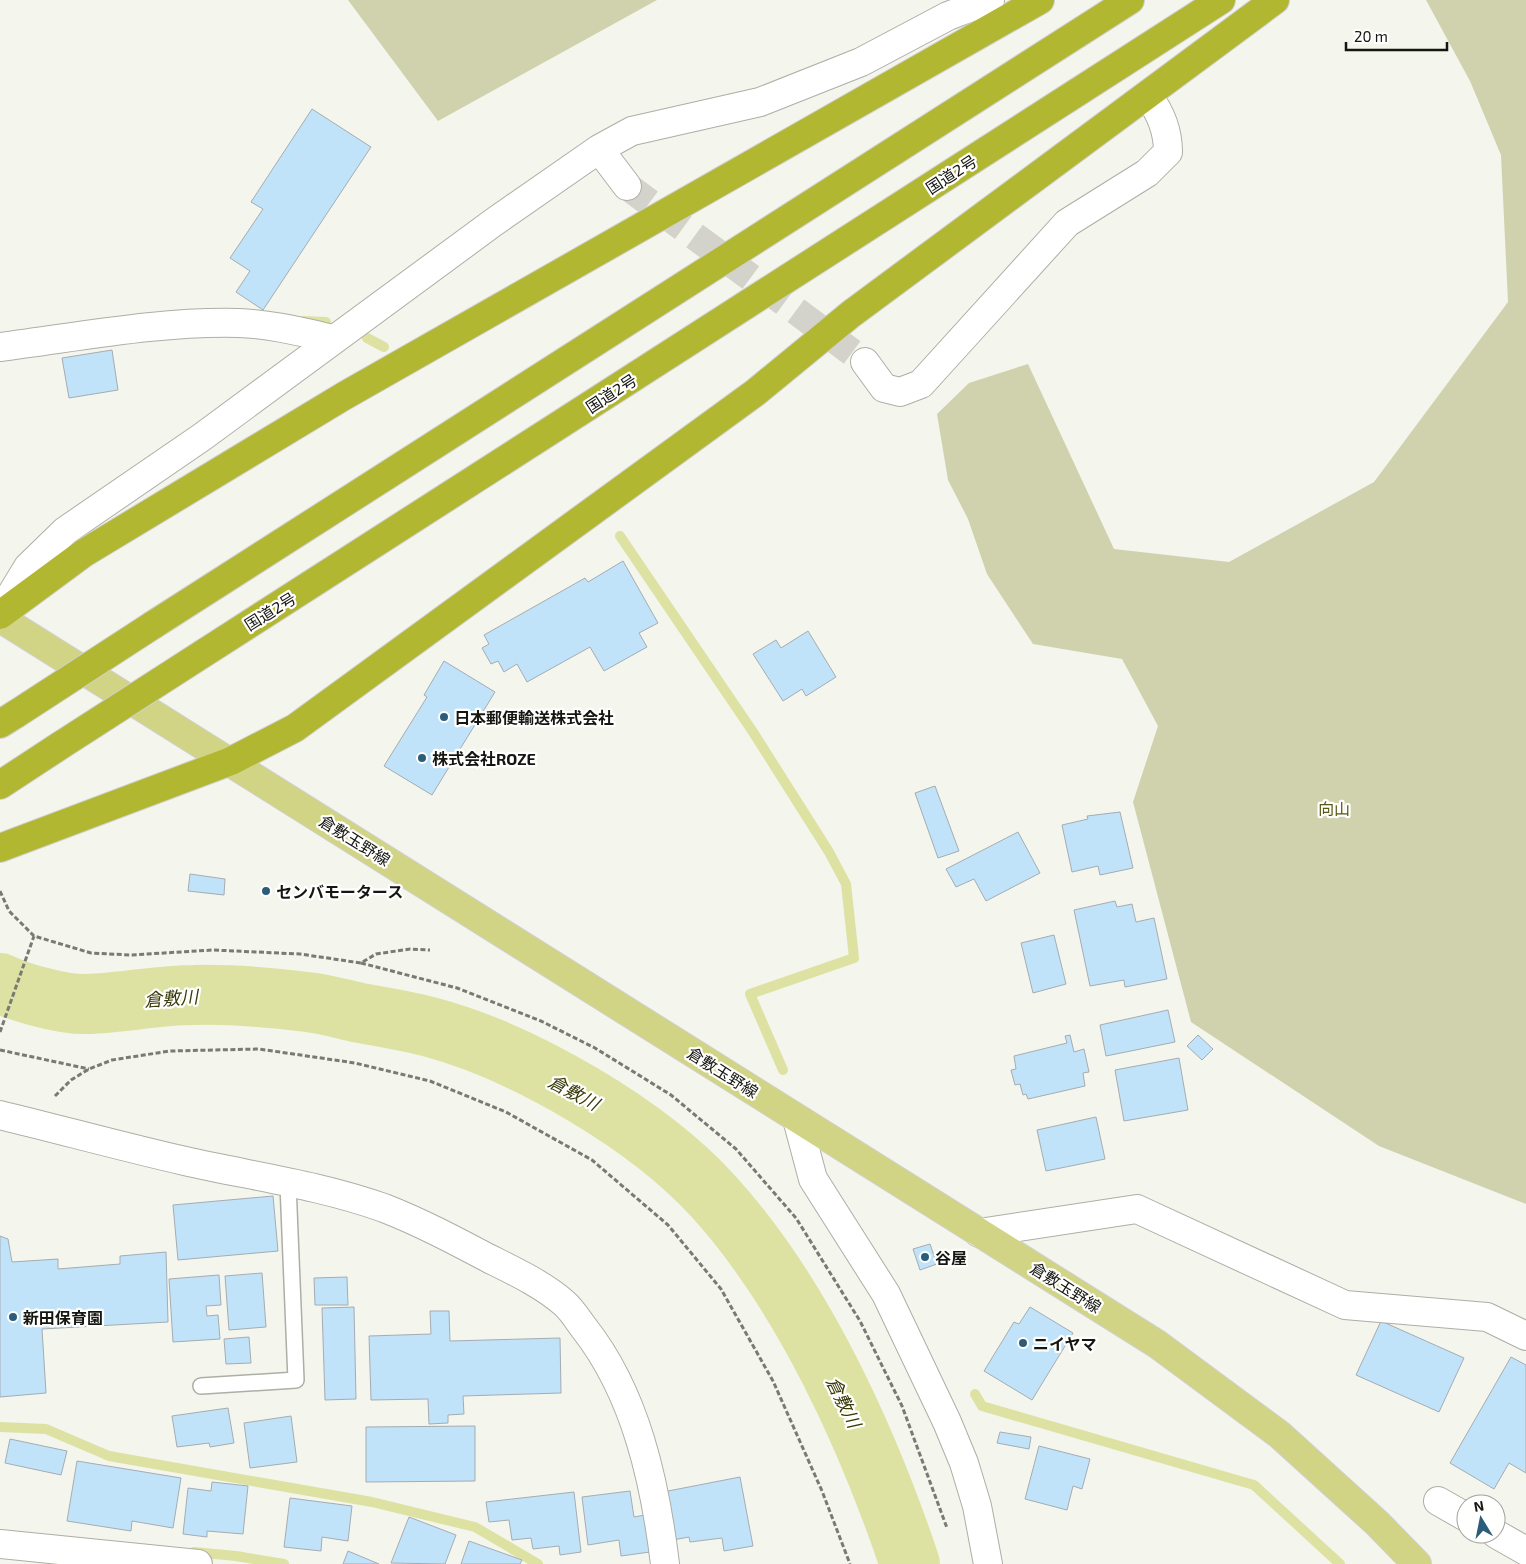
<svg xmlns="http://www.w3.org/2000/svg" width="1526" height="1564" viewBox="0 0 1526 1564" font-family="'Exo 2','Noto Sans JP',sans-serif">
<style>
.green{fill:#cfd2ad}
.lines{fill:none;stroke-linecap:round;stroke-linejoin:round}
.stream{stroke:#dde2a3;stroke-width:10}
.river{stroke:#dde2a3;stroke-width:60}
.building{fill:#c0e3fa;stroke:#a5acb1}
.street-tunnel{stroke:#d3d3cc;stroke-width:28;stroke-dasharray:28 14;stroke-linecap:butt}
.lane-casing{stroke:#adaea6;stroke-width:18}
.street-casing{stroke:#adaea6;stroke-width:30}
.primary-casing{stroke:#d0d0d0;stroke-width:30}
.highway-casing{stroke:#d0d0d0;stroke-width:30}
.path{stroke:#7a7a75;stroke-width:3;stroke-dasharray:5 2.5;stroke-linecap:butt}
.lane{stroke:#fff;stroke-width:15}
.street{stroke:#fff;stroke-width:28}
.primary{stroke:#d1d484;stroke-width:28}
.highway{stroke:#b2b732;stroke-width:28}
.highway-bridge-casing{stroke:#d0d0d0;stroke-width:30;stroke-linecap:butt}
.highway-bridge{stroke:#b2b732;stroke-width:28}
.poi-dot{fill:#2b5d7b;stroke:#fffffe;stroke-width:2}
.labels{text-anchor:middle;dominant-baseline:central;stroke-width:4.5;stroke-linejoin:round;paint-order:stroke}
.street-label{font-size:16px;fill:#151512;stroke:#fffffe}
.poi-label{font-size:16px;font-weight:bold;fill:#151512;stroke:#fffffe;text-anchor:start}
.park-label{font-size:16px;fill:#575912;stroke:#fffffe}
.water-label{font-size:18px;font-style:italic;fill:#3a3b0b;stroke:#fffffe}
</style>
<rect width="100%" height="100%" fill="#f4f5ed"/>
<path class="green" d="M348 0H657L438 121Z
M1426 0H1526V1204L1379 1146 1191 1022 1133 802 1158 726 1122 659 1033 644 987 574 968 519 948 480 937 414 969 383 1028 364 1114 549 1229 562 1374 482 1508 302 1501 155 1470 81Z"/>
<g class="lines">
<path class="stream" d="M304 321 326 322
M367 338 384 347
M620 536 753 732 829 852 846 884 854 958 750 994 783 1070
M975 1394 982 1406 1254 1485 1340 1564
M0 1427 46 1429 109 1456 372 1502 475 1527 538 1564
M194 1552 236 1556 284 1564"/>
<path class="river" d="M0 983C21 993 64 1005 87 1004 122 1003 158 995 194 995 227 994 274 998 307 1002 325 1004 342 1009 360 1013 383 1017 407 1021 430 1027 524 1052 649 1125 714 1197 803 1295 868 1439 910 1564"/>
</g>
<path class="building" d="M312 109 371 147 263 310 236 292 250 271 230 258 263 209 251 202Z
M112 350 118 390 69 398 62 358Z
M623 561 658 623 639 633 647 647 604 671 590 647 527 682 517 664 504 672 498 661 491 664 482 648 489 644 484 635 585 578 588 582Z
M808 631 836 677 806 696 802 689 783 701 753 654 776 640 781 648Z
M444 661 495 692 432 795 384 766 427 697 424 695Z
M935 786 959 851 938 858 915 793Z
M1120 812 1133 868 1100 875 1098 866 1072 872 1062 825 1088 819 1087 816Z
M1018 832 1040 873 986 901 974 879 956 887 946 869Z
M190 874 225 879 224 895 188 891Z
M1115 901 1117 907 1132 904 1136 922 1154 918 1167 979 1125 987 1124 980 1090 986 1074 910Z
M1054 935 1066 984 1033 993 1021 943Z
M1168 1010 1175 1042 1106 1056 1100 1025Z
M1070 1035 1074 1052 1084 1049 1089 1072 1083 1073 1085 1086 1028 1099 1026 1094 1023 1095 1020 1084 1015 1085 1011 1070 1016 1069 1014 1056 1067 1043 1065 1036Z
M1198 1035 1213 1049 1202 1060 1187 1046Z
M1179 1058 1188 1110 1124 1121 1115 1070Z
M1096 1117 1105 1159 1046 1171 1037 1130Z
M273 1196 278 1251 178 1260 173 1205Z
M0 1236 8 1239 12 1262 58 1259V1269L120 1264V1256L166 1252 168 1322 42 1329 46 1393 0 1397Z
M930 1244 937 1264 920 1270 913 1249Z
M262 1273 266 1327 229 1330 225 1276Z
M219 1275 221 1305 206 1306 207 1316 218 1315 220 1339 173 1342 169 1279Z
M347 1277 348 1305H315L314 1278Z
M354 1307 356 1399 325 1400 322 1308Z
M1030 1307 1073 1333 1032 1400 984 1371 1014 1322 1019 1324Z
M430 1311H449L450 1341 560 1338 561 1393 463 1396 464 1414 448 1415V1423L429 1424 428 1399 371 1400 369 1336 431 1334Z
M1381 1321 1464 1358 1439 1412 1356 1375Z
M249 1337 251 1363 226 1364 224 1339Z
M1511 1357 1526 1365V1473L1509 1463 1494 1489 1450 1463Z
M228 1408 234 1443 210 1447 209 1443 177 1447 172 1416Z
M291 1416 297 1462 250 1468 244 1423Z
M475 1426V1481L366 1482V1427Z
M1000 1432 1031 1437 1029 1449 997 1443Z
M10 1439 67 1451 61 1475 5 1463Z
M1039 1446 1090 1459 1082 1489 1073 1486 1067 1510 1025 1499Z
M77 1461 181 1478 173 1528 132 1521 131 1531 67 1521Z
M740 1477 753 1546 724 1551 722 1538 690 1542 689 1537 673 1540 663 1492Z
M212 1482 248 1486 243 1534 207 1531V1537L183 1534 188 1488 211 1491Z
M630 1491 634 1517 645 1515 650 1552 621 1556 619 1540 588 1545 582 1497Z
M574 1492 581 1552 560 1555 559 1546 533 1549 531 1538 512 1540 509 1520 489 1522 486 1502Z
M290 1498 352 1506 348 1541 322 1537 321 1551 284 1547Z
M409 1517 456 1535 445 1564 391 1563Z
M469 1541 522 1560 520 1564H461Z
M348 1551 379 1564H343Z"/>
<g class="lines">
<path class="street-tunnel" d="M627 186 865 362"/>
<defs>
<path id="lane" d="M201 1386 296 1380 288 1184"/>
<path id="street" d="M599 149 627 186
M0 347C79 337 159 321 239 323 270 324 302 332 333 339
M865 362 884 388 900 392 921 384 1067 223 1147 173 1168 152C1168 130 1161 113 1148 96
M0 613 28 567 65 531 202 437 494 222 599 149 632 131 760 102 861 62 948 16 990 0
M0 1115C62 1130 123 1147 185 1161 251 1176 320 1185 384 1208 420 1222 454 1240 488 1258 514 1271 542 1284 564 1303 572 1310 578 1320 584 1328 636 1394 655 1482 665 1564
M797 1119 813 1179 886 1294 947 1422 964 1463 977 1506 988 1564
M979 1233 1137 1209 1345 1305 1487 1317 1526 1336
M1438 1501 1466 1517
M1496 1534 1526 1551
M0 1544 198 1564"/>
<path id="primary" d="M0 618 1157 1344 1280 1435 1377 1523 1417 1564"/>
<path id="highway" d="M0 615 84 553 344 396 1040 0
M153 625 1130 0
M204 653 1221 0
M0 724 16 714
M0 785 61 745
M0 848 231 761 295 728 756 392 851 314 1275 0"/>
</defs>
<use href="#lane" class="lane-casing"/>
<use href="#street" class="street-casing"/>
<use href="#primary" class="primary-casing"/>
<use href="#highway" class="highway-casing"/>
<path class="path" d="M0 891 9 911 34 936 91 953 131 955 213 950 300 954 361 963 376 954 410 949 430 950
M361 963 457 988 541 1021 595 1048 671 1095 736 1149 796 1218 860 1321 902 1406 947 1528
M0 1032 34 936
M0 1050 89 1069
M55 1096 71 1080 89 1069 112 1060 170 1051 259 1049 355 1063 430 1081 506 1112 592 1160 668 1225 721 1289 773 1381 822 1491 850 1564"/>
<use href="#lane" class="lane"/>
<use href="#street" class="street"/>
<use href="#primary" class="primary"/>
<use href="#highway" class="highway"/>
<defs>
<path id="highway-bridge" d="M16 714 153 625
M61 745 204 653"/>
</defs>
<use href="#highway-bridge" class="highway-bridge-casing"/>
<use href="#highway-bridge" class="highway-bridge"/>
</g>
<g class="poi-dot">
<circle cx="444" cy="717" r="5"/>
<circle cx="422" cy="758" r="5"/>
<circle cx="266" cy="891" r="5"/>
<circle cx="925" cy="1257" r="5"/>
<circle cx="13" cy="1317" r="5"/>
<circle cx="1023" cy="1343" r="5"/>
</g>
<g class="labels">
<g class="street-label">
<text transform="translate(951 174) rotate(-33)">国道2号</text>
<text transform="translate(611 393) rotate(-33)">国道2号</text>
<text transform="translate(270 611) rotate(-32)">国道2号</text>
<text transform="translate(355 840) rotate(32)">倉敷玉野線</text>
<text transform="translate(723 1072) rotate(32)">倉敷玉野線</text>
<text transform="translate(1066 1287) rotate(32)">倉敷玉野線</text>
</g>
<g class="poi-label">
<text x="454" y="717">日本郵便輸送株式会社</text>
<text x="432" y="758">株式会社ROZE</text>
<text x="276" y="891">センバモータース</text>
<text x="935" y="1257">谷屋</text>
<text x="23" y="1317">新田保育園</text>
<text x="1033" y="1343">ニイヤマ</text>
</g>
<g class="park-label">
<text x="1334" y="808">向山</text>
</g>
<g class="water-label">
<text transform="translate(171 998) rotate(-4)">倉敷川</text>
<text transform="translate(574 1092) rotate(28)">倉敷川</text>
<text transform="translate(844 1402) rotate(64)">倉敷川</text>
</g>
</g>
<g transform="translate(1481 1519) rotate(350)"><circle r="24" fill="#fffffe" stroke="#a1a1a0"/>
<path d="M0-4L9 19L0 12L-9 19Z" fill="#2b5d7b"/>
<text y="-8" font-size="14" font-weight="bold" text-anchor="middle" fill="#151512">N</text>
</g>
<path d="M1346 42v8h101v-8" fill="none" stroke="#151512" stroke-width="2.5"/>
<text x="1354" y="42" font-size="15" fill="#151512" stroke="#fffffe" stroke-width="4" paint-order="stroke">20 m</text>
</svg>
